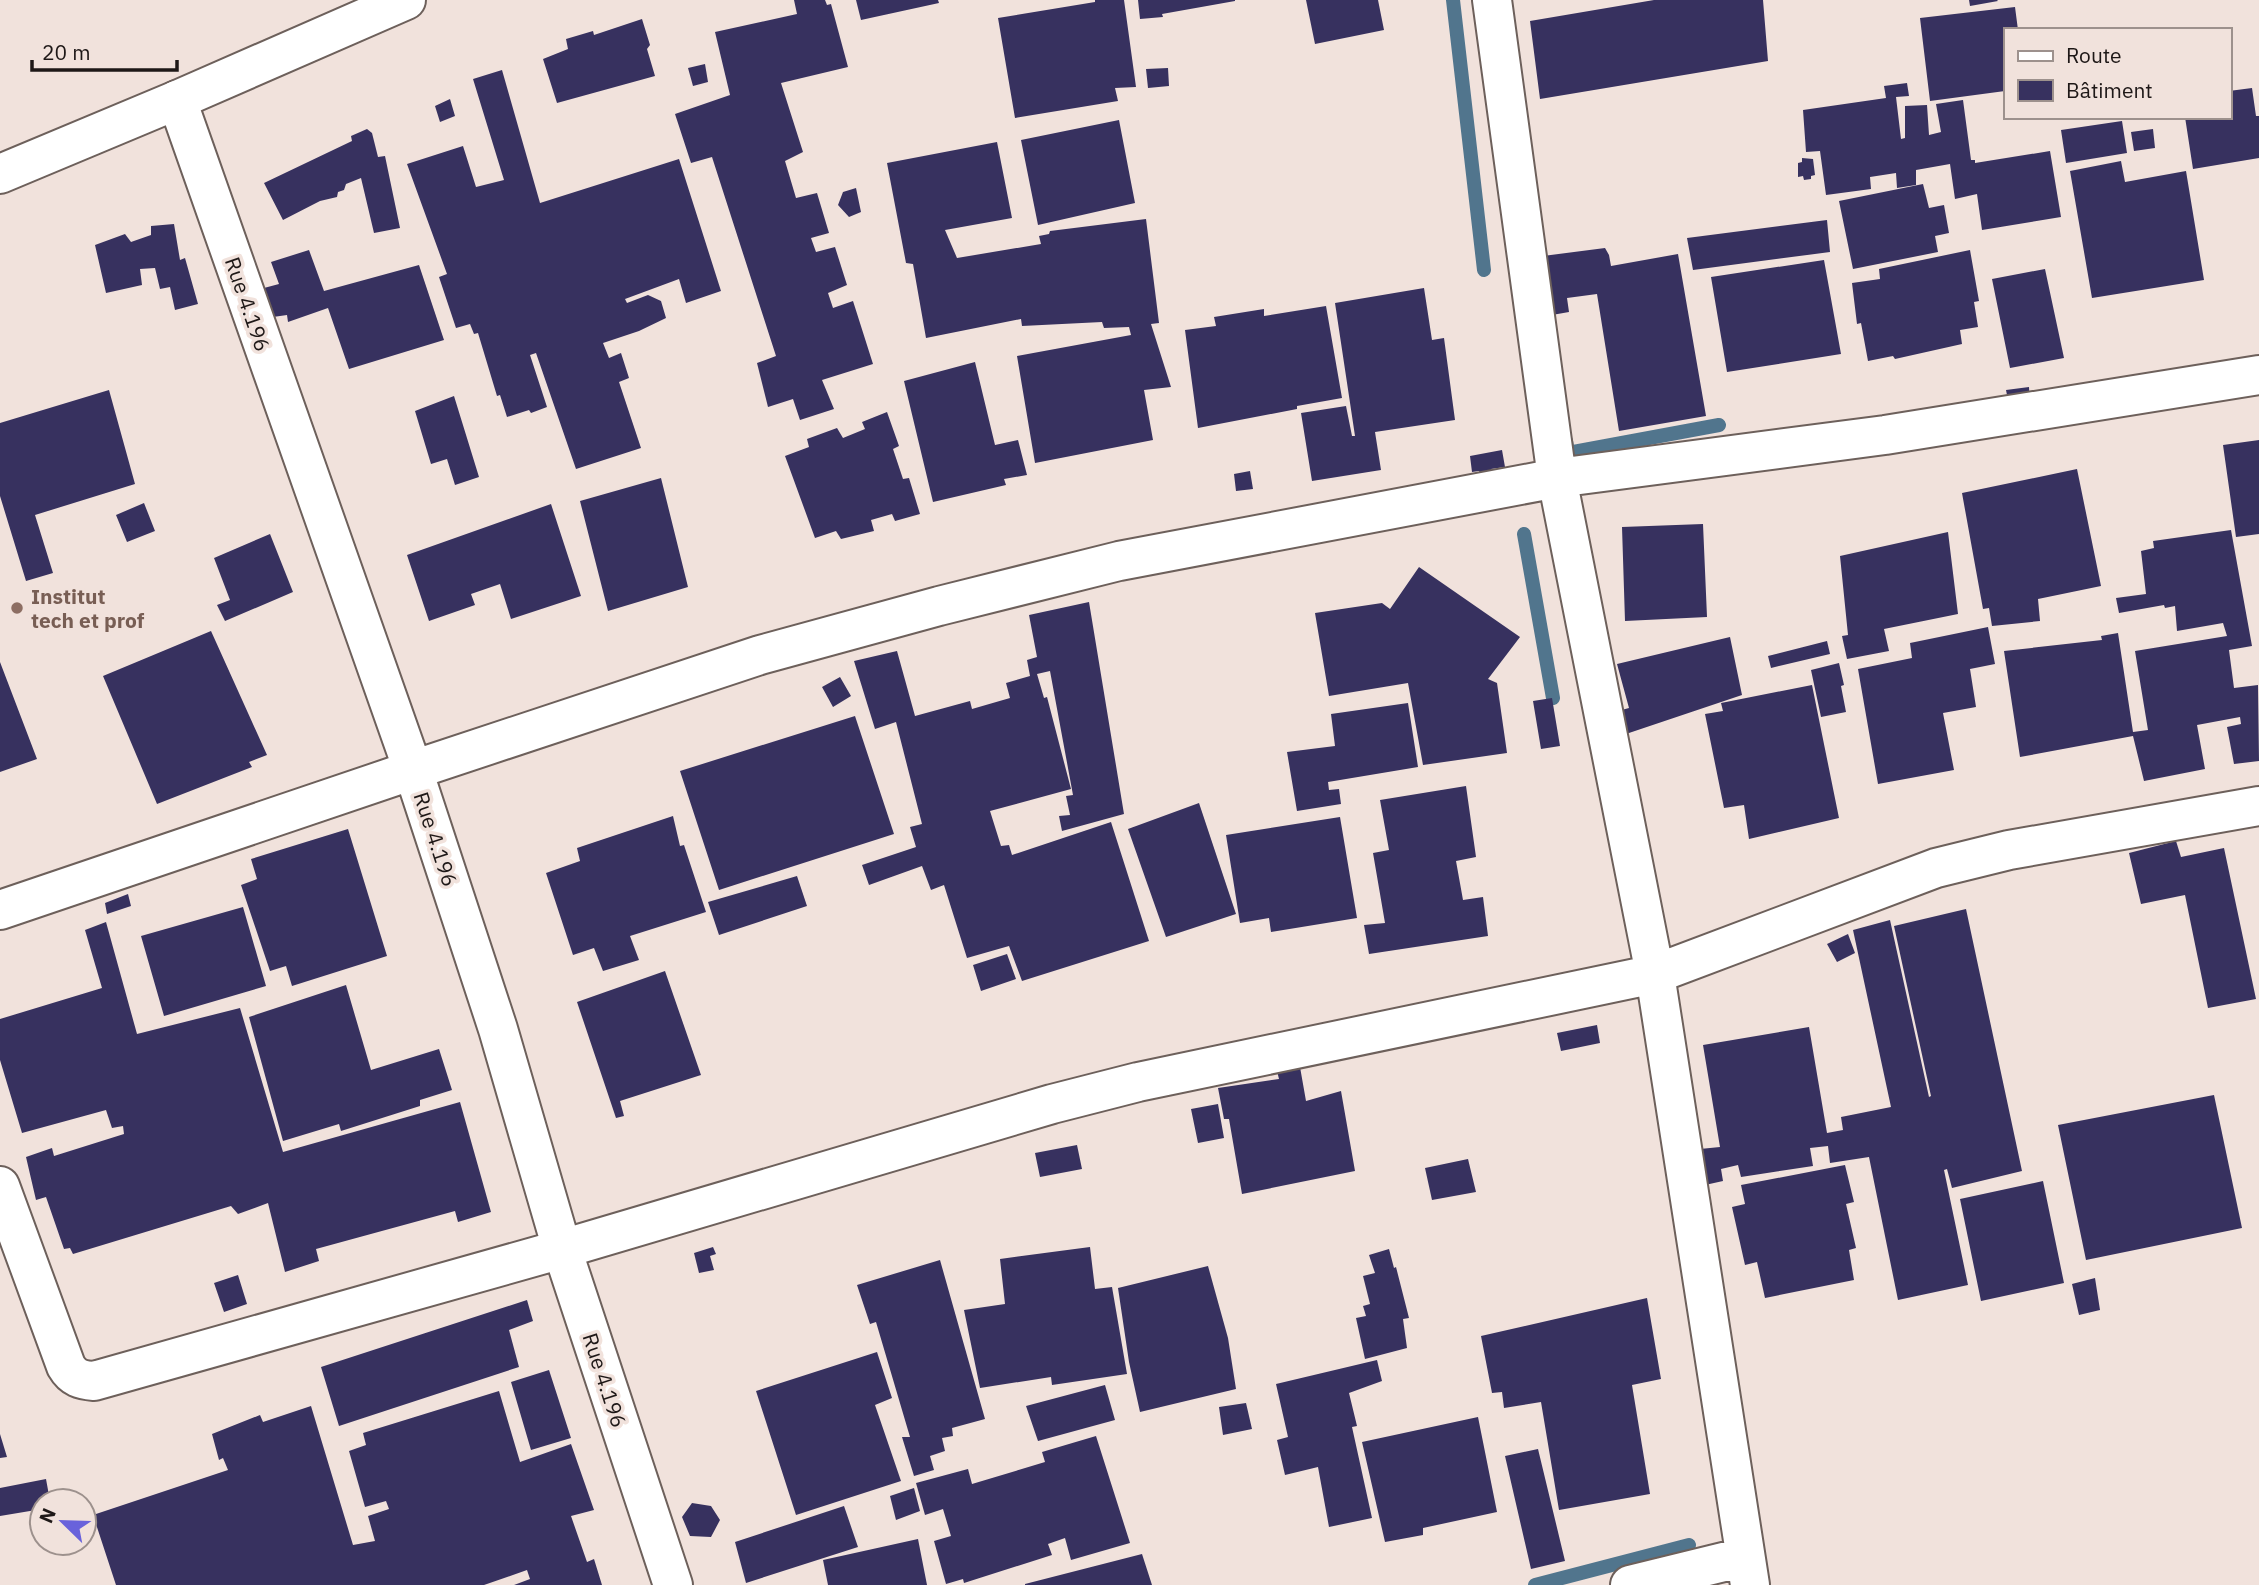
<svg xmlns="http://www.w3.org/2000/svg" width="2259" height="1585" viewBox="0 0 2259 1585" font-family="'IBM Plex Sans',sans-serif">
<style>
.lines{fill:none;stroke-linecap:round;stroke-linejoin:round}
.stream{stroke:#51758d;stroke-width:14}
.building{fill:#37315f}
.street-casing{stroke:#6d605b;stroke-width:42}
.secondary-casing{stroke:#6d605b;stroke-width:42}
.street{stroke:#fff;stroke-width:38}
.secondary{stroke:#fff;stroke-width:38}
.education-dot{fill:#8d6e63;stroke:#f1e2dc;stroke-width:2.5}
.labels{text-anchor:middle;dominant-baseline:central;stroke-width:7;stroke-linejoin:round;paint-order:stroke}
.street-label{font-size:21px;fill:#1e1817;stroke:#f1e2dc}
.education-label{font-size:21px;font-weight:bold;fill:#785e54;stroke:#f1e2dc;text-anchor:start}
</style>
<rect width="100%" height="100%" fill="#f1e2dc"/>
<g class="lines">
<path class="stream" d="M1453 0 1484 270
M1566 441 1568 453 1719 425
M1524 534 1553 698
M1535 1585 1689 1545"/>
</g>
<path class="building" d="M794 0H825L827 5 831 4 848 67 781 83 803 152 785 161 796 198 817 193 829 233 811 238 816 252 835 247 847 285 828 293 833 308 853 301 873 364 822 380 834 409 800 420 793 399 768 407 757 363 776 356 712 157 691 163 675 114 730 95 715 32 797 14Z
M856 0H938L939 3 861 20Z
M1095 0H1124L1136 87 1115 88 1118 101 1015 118 998 18 1095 2Z
M1138 0H1235V1L1162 14 1163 17 1140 19Z
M1306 0H1378L1384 30 1315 44Z
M1654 0H1763L1768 61 1540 99 1530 21Z
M1969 0H1997L1998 1 1970 6Z
M2015 7 2018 30H2005V91L1930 101 1920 18Z
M642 19 650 45 647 49 655 76 557 103 543 59 568 49 566 39 593 31 594 35Z
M705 64 708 82 693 86 688 68Z
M1168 68 1169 86 1148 88 1146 69Z
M502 70 540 203 679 159 721 291 686 303 679 279 625 299 627 303 648 295 661 301 666 318 639 331 603 343 609 358 621 353 629 378 619 382 641 448 576 469 536 353 530 355 547 407 531 413 529 410 507 417 500 395 497 396 478 333 474 334 470 324 456 328 439 277 447 274 407 164 463 146 476 187 504 180 473 79Z
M1907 83 1909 96 1896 97 1901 139 1905 138V106L1927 105 1929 135 1941 132 1936 104 1963 100 1971 160H1975V163L2050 151 2061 217 1982 230 1977 194 1955 199 1950 164 1916 170V185L1897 188 1896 173 1870 177 1871 189 1826 195 1820 151 1806 152 1803 110 1886 98 1884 86Z
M2252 88 2256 116H2259V158L2193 169 2185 117H2229V91Z
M450 99 455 116 440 122 435 106Z
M1119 120 1135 203 1038 225 1021 140Z
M2122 121 2127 153 2066 163 2061 130Z
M367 129 372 133 378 157 385 156 400 228 374 233 361 178 346 184 344 190 338 192 337 197 320 201 283 220 264 183 352 141 351 136Z
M2153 129 2155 148 2134 151 2131 132Z
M997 142 1012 218 945 230 957 258 1041 244 1039 236 1049 234 1050 231 1146 219 1159 323 1151 324 1171 387 1144 390 1153 440 1035 463 1017 356 1131 335 1129 327 1104 328 1102 322 1022 326 1021 319 926 338 913 264 906 263 887 163Z
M1802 158 1813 159 1815 175 1811 176V179L1804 180 1803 176 1798 177V163L1802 162Z
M2121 161 2125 182 2186 171 2204 280 2092 298 2070 171Z
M1923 184 1929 208 1944 205 1949 233 1935 236 1938 252 1853 269 1839 201Z
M856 188 861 212 849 217 838 205 843 192Z
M1827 220 1830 252 1693 270 1687 238Z
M174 224 180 260 185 258 198 304 175 310 170 287 160 289 155 268 140 269 142 285 106 293 95 245 125 234 131 242 151 235V226Z
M1605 248 1609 255 1611 266 1678 254 1706 416 1619 431 1597 294 1567 298 1569 312 1552 315 1543 256Z
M309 250 324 291 419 265 444 340 349 369 328 308 288 322 287 315 273 317 264 288 279 284 271 262Z
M1970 250 1979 301 1974 302 1978 327 1960 330 1962 344 1895 359 1893 356 1868 361 1861 323 1857 324 1852 283 1880 279 1879 269Z
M1824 260 1841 354 1727 372 1711 277Z
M2045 269 2064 358 2010 368 1992 279Z
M1424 288 1432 340 1444 338 1455 420 1375 432 1381 470 1312 481 1301 413 1346 406 1352 436H1355L1335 303Z
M1326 306 1342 398 1297 406V409L1198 428 1185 330 1216 326 1214 317 1264 309V316Z
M975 362 995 445 1018 440 1027 475 1004 479 1006 485 933 502 904 381Z
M2029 387 2030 407 2010 410 2006 390Z
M109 390 135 484 35 515 53 573 26 581 0 496V423Z
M454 396 479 477 455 485 447 459 431 464 415 411Z
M887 412 899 446 893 449 903 479 909 478 920 514 895 521 892 514 871 520 874 531 841 539 836 531 815 538 785 456 809 447 807 439 837 428 843 438 865 429 862 422Z
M2259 440V534L2236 537 2223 445Z
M1502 450 1505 467 1491 469 1492 476 1482 478 1479 471 1472 472 1470 456Z
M2077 469 2101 586 2038 599 2040 621 1992 626 1989 608 1983 609 1962 493Z
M1250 471 1253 489 1236 491 1234 474Z
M661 478 688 587 608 611 580 501Z
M144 503 155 531 127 542 116 515Z
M551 504 581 596 511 619 500 584 471 594 475 605 429 621 407 555Z
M1703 524 1707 617 1625 621 1622 527Z
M2231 530 2252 646 2229 650 2234 688 2258 685 2259 761 2234 764 2227 727 2241 724 2240 717 2197 725 2205 769 2144 781 2133 736 2020 757 2004 651 2102 640 2101 636 2118 633 2133 732 2148 730 2135 651 2227 636 2223 623 2177 631 2175 606 2165 608 2164 605 2119 613 2116 598 2146 594 2141 551 2154 548 2153 541Z
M1948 532 1958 614 1884 629 1889 651 1847 659 1842 636 1848 635 1840 556Z
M270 534 293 592 225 621 217 605 230 600 214 558Z
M1419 567 1520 637 1488 679 1497 683 1507 753 1423 765 1408 683 1329 696 1315 613 1382 603 1390 609Z
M1089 602 1124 814 1062 831 1059 816 1070 815 1066 796 1073 795 1050 671 1037 674 1044 698 1047 697 1071 789 990 811 1001 846 1009 845 1012 855 1111 822 1149 941 1022 981 1009 946 967 958 944 885 931 890 922 866 869 885 862 865 916 847 910 827 922 824 896 722 875 729 854 661 897 651 915 716 970 701 972 709 1010 698 1006 683 1030 676 1027 660 1037 657 1029 615Z
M1988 627 1995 664 1970 669 1976 707 1943 713 1954 770 1878 784 1858 669 1912 658 1910 643Z
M211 631 267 755 249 762 252 767 157 804 103 676Z
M1730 637 1742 695 1623 735 1618 711 1629 708 1617 664Z
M1827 641 1830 654 1771 668 1768 656Z
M0 662 37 759 0 772Z
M1839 663 1844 685 1841 686 1846 712 1821 717 1811 670Z
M840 677 851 696 833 707 822 687Z
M1812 685 1839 818 1749 839 1744 805 1724 808 1705 714 1723 711 1721 703Z
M1552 698 1560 746 1541 749 1533 701Z
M1408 703 1418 767 1328 782 1329 790 1339 789 1341 804 1297 811 1287 752 1335 746 1331 714Z
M855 716 894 834 719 890 680 771Z
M1466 786 1476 857 1456 861 1463 900 1483 897 1488 936 1369 954 1364 925 1385 923 1373 853 1389 850 1380 800Z
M1199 803 1236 914 1166 937 1128 829Z
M673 816 680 846 684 845 706 912 630 936 639 960 603 971 594 948 573 955 546 873 580 861 577 848Z
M1340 817 1357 918 1271 932 1269 918 1240 923 1226 835Z
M348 829 387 956 292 986 286 966 270 971 241 885 257 879 251 859Z
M2176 841 2181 857 2224 848 2256 999 2208 1008 2185 895 2141 904 2129 853Z
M797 876 807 906 719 935 708 902Z
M128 894 131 906 107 914 105 903Z
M243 907 266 986 164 1016 141 936Z
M1966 909 2022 1171 1952 1188 1947 1169 1944 1170 1968 1285 1898 1300 1869 1157 1830 1163 1828 1146 1810 1148 1813 1166 1741 1177 1738 1165 1721 1169 1723 1181 1705 1185 1700 1149 1720 1147 1703 1045 1809 1027 1827 1133 1843 1130 1841 1117 1891 1107 1853 930 1890 920 1929 1097 1931 1096 1894 926Z
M106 922 137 1034 240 1008 283 1152 460 1102 491 1212 458 1222 455 1211 316 1249 319 1261 285 1272 268 1203 238 1214 231 1206 73 1254 70 1248 64 1249 46 1197 36 1200 26 1157 52 1148 54 1156 124 1134 123 1126 112 1128 106 1110 22 1133 0 1060V1019L102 988 85 930Z
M1848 934 1855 953 1837 962 1827 944Z
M1007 954 1016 979 981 991 973 965Z
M665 971 701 1075 620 1101 624 1116 616 1118 577 1002Z
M346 985 371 1070 439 1049 452 1090 420 1100V1106L341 1131 339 1124 283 1141 249 1017Z
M1597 1025 1600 1043 1561 1051 1557 1033Z
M1300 1067 1306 1101 1341 1091 1355 1171 1242 1194 1229 1119H1224L1218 1088 1279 1079 1277 1071Z
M2214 1095 2242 1228 2086 1260 2058 1125Z
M1218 1104 1224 1138 1198 1143 1191 1109Z
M1077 1145 1082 1169 1040 1177 1035 1153Z
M1468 1159 1476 1192 1432 1200 1425 1168Z
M1845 1165 1854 1202 1846 1204 1856 1248 1849 1250 1854 1280 1765 1298 1757 1262 1745 1265 1732 1207 1745 1204 1741 1185Z
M2043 1181 2064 1283 1981 1301 1960 1199Z
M713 1247 716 1254 710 1256 714 1270 699 1273 694 1253Z
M1090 1247 1095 1289 1112 1287 1127 1374 1052 1385 1051 1377 980 1388 964 1310 1005 1304 1000 1259Z
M1389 1249 1394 1268 1396 1267 1409 1318 1403 1319 1407 1348 1365 1359 1356 1318 1366 1316 1363 1306 1370 1304 1363 1276 1375 1273 1369 1255Z
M940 1260 985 1419 952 1428 953 1436 942 1438 945 1451 930 1456 934 1470 914 1476 902 1437H910L876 1322 870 1324 857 1285Z
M1208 1266 1228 1338 1236 1389 1140 1412 1129 1362 1118 1288Z
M238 1275 247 1304 224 1312 214 1283Z
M2095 1278 2100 1310 2079 1315 2072 1284Z
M1647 1298 1661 1379 1632 1385 1650 1494 1559 1510 1541 1402 1504 1408 1502 1392 1492 1393 1481 1336Z
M527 1300 533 1321 509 1330 519 1367 339 1426 321 1367Z
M877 1352 892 1398 875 1405 901 1481 796 1515 756 1391Z
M1377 1360 1382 1381 1349 1393 1357 1426 1352 1427 1372 1518 1329 1527 1318 1467 1285 1475 1277 1440 1288 1437 1276 1384Z
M549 1370 571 1438 531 1450 511 1382Z
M1105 1385 1115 1420 1038 1441 1026 1406Z
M499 1391 520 1462 571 1444 594 1510 571 1516 587 1562 594 1559 602 1585H514L530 1579 527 1570 484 1585H116L93 1515 228 1470 223 1458 219 1460 212 1434 260 1415 263 1422 311 1406 353 1545 375 1541 368 1516 389 1509 386 1501 365 1507 349 1451 366 1445 363 1433Z
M1246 1403 1252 1429 1223 1435 1219 1407Z
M1478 1417 1497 1512 1423 1528V1535L1385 1542 1362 1442Z
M0 1434 7 1457 0 1458Z
M1096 1436 1130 1543 1071 1560 1065 1538 1048 1544 1052 1555 964 1583 963 1579 946 1584 934 1541 951 1536 943 1509 925 1515 916 1483 968 1469 972 1484 1045 1462 1042 1452Z
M1538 1449 1565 1561 1531 1569 1505 1456Z
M46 1479 50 1501H42V1509L0 1516V1488Z
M914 1488 920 1511 896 1520 890 1496Z
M692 1503 711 1506 720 1520 711 1537 690 1536 682 1517Z
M844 1506 858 1547 746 1583 735 1542Z
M918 1539 927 1585H828L823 1560Z
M1142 1554 1152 1585H1025V1584Z"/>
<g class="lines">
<defs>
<path id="street" d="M1492 0 1557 478 1655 974 1750 1585
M177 100 413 770 498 1029 562 1249 673 1585
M0 910 413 770 760 655 939 606 1119 561 1557 478 1885 435 2259 375
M0 1186 66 1366C73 1378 81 1380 94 1381L562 1249 1052 1104 1138 1082 1655 974 1936 868 2009 850 2259 806
M1630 1585 1744 1557"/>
<path id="secondary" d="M0 174 177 100 406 0"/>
</defs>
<use href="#street" class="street-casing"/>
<use href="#secondary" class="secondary-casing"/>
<use href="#street" class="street"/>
<use href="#secondary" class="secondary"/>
</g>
<circle class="education-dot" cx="17" cy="608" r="7"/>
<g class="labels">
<g class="street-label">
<text transform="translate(248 304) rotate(71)">Rue 4.196</text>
<text transform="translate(436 839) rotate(72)">Rue 4.196</text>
<text transform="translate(605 1380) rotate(72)">Rue 4.196</text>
</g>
<g class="education-label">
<text x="31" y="596">Institut<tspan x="31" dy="24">tech et prof</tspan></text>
</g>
</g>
<rect x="2004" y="28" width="228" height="91" fill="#f1e2dc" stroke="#9d918d" stroke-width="2"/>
<rect x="2018" y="51" width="35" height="10" fill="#ffffff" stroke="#9d918d" stroke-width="2"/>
<text x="2066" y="63" font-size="21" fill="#1e1817">Route</text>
<rect x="2018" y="80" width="35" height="21" fill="#37315f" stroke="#9d918d" stroke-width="2"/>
<text x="2066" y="98" font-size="21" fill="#1e1817">Bâtiment</text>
<g transform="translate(63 1522) rotate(293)"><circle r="33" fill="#f1e2dc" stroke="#9d918d" stroke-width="2"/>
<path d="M0-5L12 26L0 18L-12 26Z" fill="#6962db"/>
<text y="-10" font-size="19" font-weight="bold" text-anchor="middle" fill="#1e1817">N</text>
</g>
<path d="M32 60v10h145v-10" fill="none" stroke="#1e1817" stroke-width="3.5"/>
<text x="42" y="60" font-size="21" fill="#1e1817" stroke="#f1e2dc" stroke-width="5" paint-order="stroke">20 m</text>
</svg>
